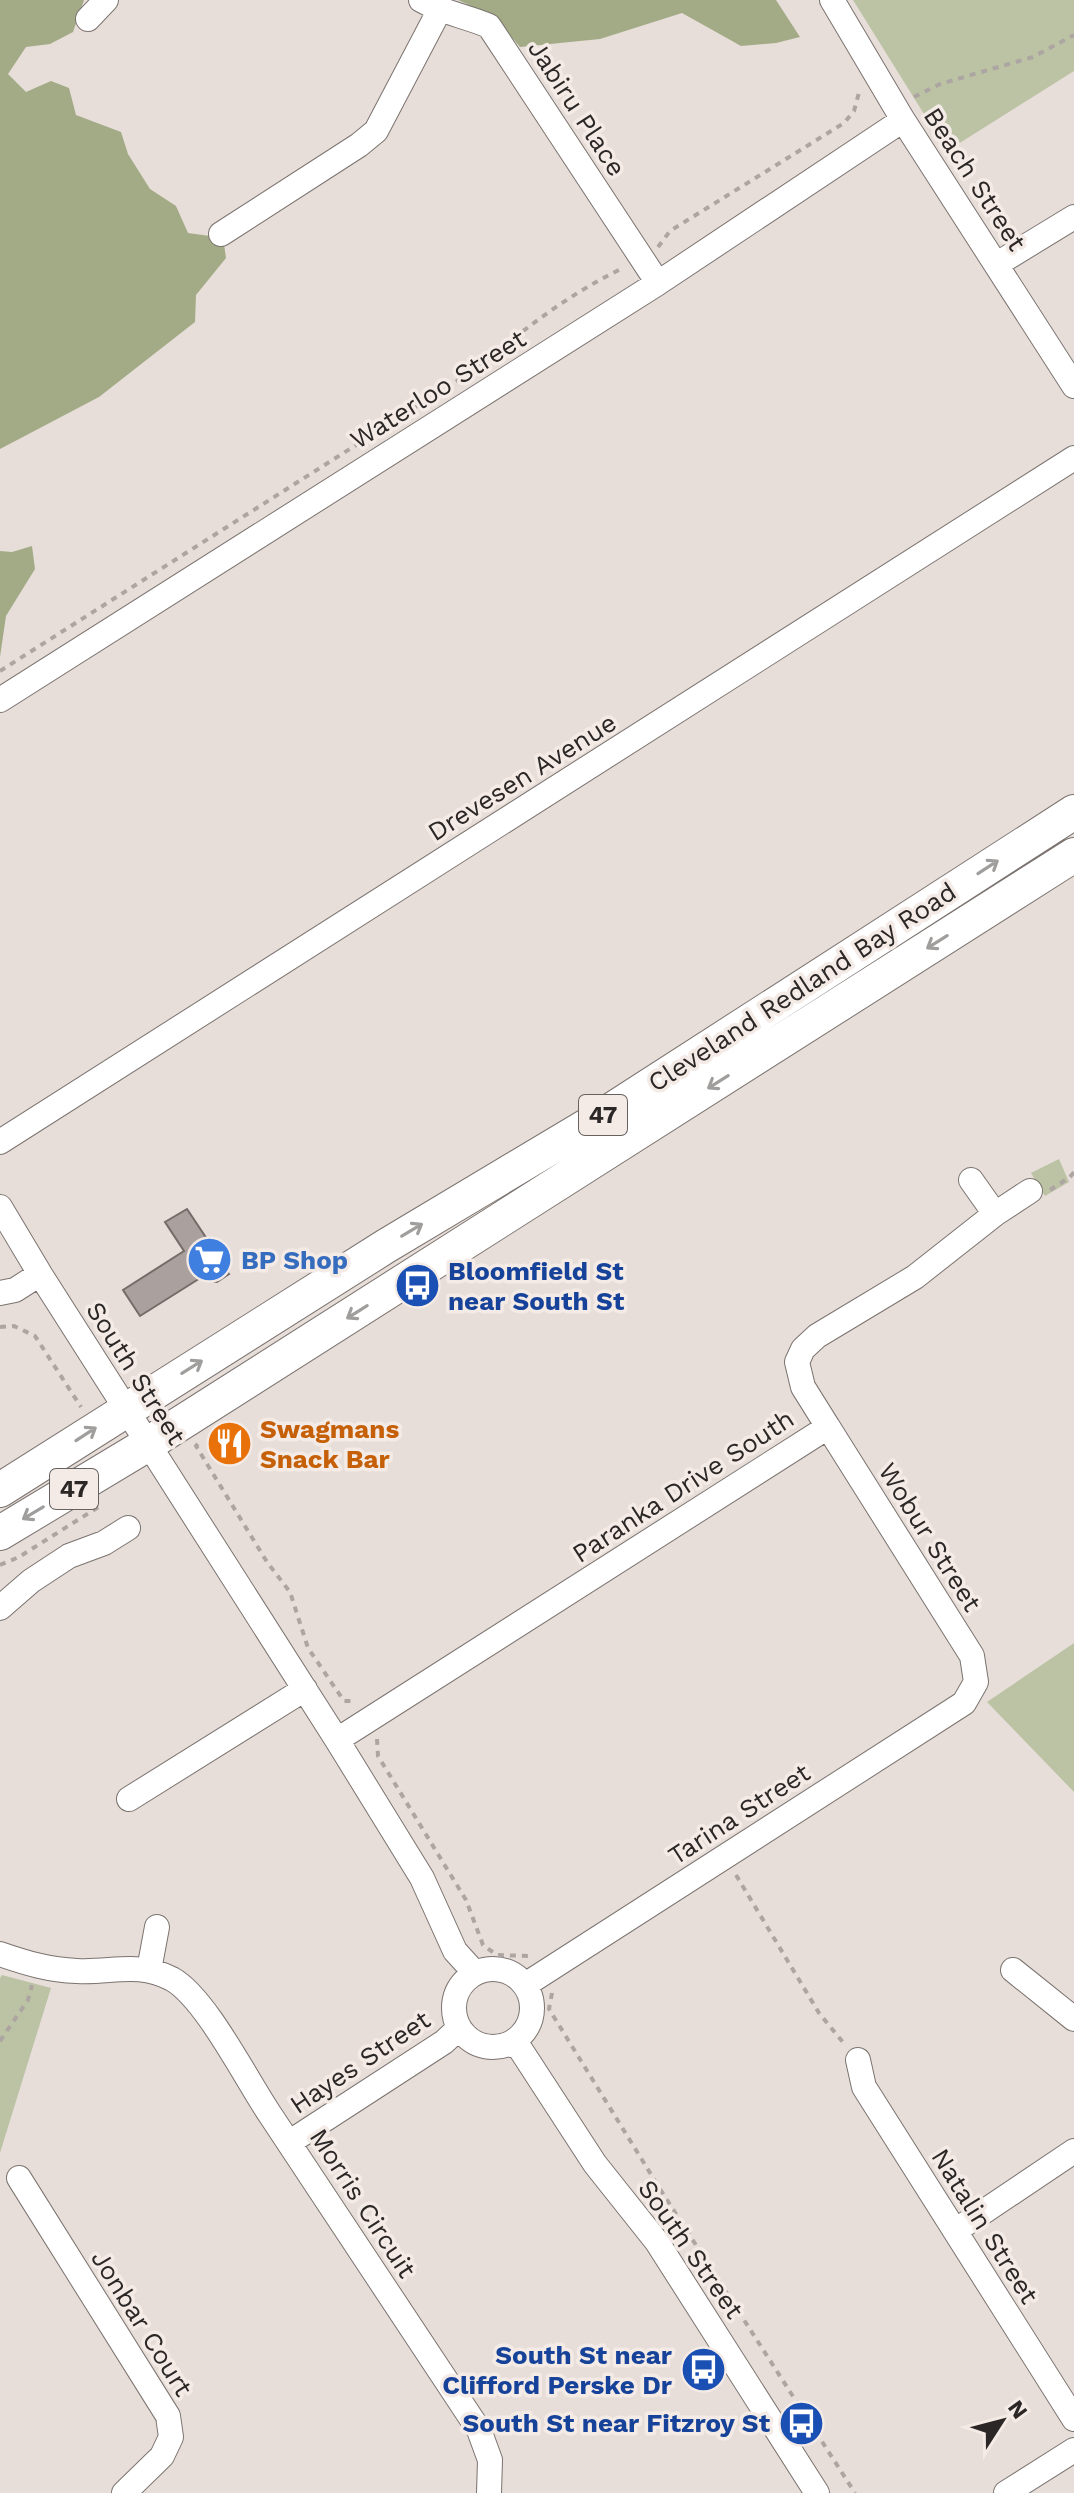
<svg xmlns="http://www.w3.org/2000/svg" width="1074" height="2493" viewBox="0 0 1074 2493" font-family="'Work Sans',sans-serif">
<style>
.green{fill:#bcc3a4}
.forest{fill:#a3ab86}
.building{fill:#aaa09e;stroke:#756c6a;stroke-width:2}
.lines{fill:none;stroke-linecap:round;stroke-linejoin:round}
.minor-casing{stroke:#7b736f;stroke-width:26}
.highway-casing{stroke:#7b736f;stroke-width:36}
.path{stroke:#aca5a1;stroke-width:4;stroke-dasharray:6 6;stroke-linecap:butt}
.minor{stroke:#fff;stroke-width:24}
.highway{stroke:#fff;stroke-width:34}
.oneway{stroke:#a09e9d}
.labels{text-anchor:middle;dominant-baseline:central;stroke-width:7;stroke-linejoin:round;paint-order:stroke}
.shield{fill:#f4ebe6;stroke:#676260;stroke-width:2}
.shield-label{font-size:24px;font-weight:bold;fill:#2b2726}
.street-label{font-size:26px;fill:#2b2726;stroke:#f4ebe6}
.shop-label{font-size:26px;font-weight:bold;fill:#366cbe;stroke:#f4ebe6;text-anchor:start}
.transit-label{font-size:26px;font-weight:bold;fill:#164399;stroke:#f4ebe6;text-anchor:end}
.food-label{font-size:26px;font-weight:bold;fill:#c56008;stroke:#f4ebe6;text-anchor:start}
</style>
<rect width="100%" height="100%" fill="#e7ded9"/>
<path class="green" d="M853 0H1074V71L947 151Z
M1059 1159 1069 1182 1045 1196 1031 1173Z
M1074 1643V1792L987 1702Z
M2 1975 51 1988 0 2153V1978Z"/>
<path class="forest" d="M0 0H84L73 32 50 44 26 47 8 74 26 92 51 81 69 88 76 115 121 132 128 154 150 189 176 206 188 233 210 236 224 244 226 258 196 295 195 322 99 397 0 449Z
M458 0H776L800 37 776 43 741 46 682 13 600 39 520 47C503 25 484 11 458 0Z
M32 546 35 569 6 616 0 657V551L12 552Z"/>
<path class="building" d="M187 1209 209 1242 191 1254 205 1275 140 1316 123 1290 184 1251 165 1222Z
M209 1242 215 1252 219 1249 230 1265 225 1269 229 1274 217 1282 203 1279 205 1275 191 1254Z"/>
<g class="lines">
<defs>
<path id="minor" d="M421 0C443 13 466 16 489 26L658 283
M832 0 903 120 1074 386
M88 19 106 0
M221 234 359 145 376 131 439 11
M997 264 1074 217
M0 700 658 283 903 120
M0 1142 1074 458
M971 1180 995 1214
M0 1207 40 1274 337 1740 422 1878 455 1951 475 1973
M0 1293 15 1290 40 1274
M0 1608 31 1581 69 1556 104 1543 128 1528
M337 1740 828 1427 803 1387 797 1362 803 1349 817 1336 915 1277 995 1214 1030 1191
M129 1799 305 1689
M0 1954C26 1963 49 1970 77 1971 112 1973 138 1961 172 1979 206 1998 247 2081 271 2116 341 2220 410 2325 479 2430L490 2460 489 2493
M454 2008a39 39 0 1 1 78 0a39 39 0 1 1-78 0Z
M149 1970 157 1927
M1013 1970 1074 2019
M525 1985 964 1703 976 1682 972 1656 828 1427
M515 2041 595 2164 657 2242 817 2493
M858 2060 864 2087 1074 2419
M290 2142 444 2042 459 2028
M19 2178 168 2416 171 2437 162 2456 124 2493
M955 2231 1074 2151
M1006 2493 1074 2450"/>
<path id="highway" d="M0 1490 386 1246 590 1124 1074 812
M0 1533 148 1444 1074 855"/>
</defs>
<use href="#minor" class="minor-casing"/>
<use href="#highway" class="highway-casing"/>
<path class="path" d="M914 97 940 84 1033 57 1074 35
M658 247 670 231 844 123 854 111 860 89
M0 671 479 367C525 328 569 294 623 268
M1050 1190 1070 1177 1074 1172
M0 1327 14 1326 35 1336 81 1407
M198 1444 196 1446 267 1562 290 1592 308 1648 344 1701H356
M0 1565 19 1557 100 1506
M377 1739 378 1756 466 1900 483 1945 497 1955 528 1956
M736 1875 819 2013 846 2046
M552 1993 549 2009 660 2189 855 2493
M0 2041 28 2000 32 1985"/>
<use href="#minor" class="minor"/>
<use href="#highway" class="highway"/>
</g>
<defs><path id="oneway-shaft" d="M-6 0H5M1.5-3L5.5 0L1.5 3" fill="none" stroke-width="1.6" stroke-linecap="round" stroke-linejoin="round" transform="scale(2)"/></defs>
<g class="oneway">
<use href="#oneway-shaft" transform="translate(988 867) rotate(-33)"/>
<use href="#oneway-shaft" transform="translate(937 942) rotate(148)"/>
<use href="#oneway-shaft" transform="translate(718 1082) rotate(148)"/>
<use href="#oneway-shaft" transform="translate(412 1230) rotate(-31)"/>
<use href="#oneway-shaft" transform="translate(357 1312) rotate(148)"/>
<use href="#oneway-shaft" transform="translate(192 1367) rotate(-32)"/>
<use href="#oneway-shaft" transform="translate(86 1434) rotate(-33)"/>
<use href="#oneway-shaft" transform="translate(33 1513) rotate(149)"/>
</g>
<defs>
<symbol id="supermarket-disc" viewBox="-11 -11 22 22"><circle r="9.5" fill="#3f7fe0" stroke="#f4ebe6"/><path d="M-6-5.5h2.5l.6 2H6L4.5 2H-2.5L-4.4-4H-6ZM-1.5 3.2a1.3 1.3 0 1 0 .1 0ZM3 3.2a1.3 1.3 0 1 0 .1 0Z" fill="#fff"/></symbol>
<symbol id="bus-disc" viewBox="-11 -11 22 22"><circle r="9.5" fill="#1a4fb4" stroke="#f4ebe6"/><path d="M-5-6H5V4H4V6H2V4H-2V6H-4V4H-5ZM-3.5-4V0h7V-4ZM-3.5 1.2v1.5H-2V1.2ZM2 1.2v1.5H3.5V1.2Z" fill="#fff"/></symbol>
<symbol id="restaurant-disc" viewBox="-11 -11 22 22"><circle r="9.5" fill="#e8710a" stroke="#f4ebe6"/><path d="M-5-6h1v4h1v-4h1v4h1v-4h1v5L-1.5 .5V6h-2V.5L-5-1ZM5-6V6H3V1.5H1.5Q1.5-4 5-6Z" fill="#fff"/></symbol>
</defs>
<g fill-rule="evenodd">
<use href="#supermarket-disc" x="184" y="1234" width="51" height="51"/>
<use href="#bus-disc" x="392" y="1260" width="51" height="51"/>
<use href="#restaurant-disc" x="204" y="1418" width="51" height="51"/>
<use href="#bus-disc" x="678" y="2344" width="51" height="51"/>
<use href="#bus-disc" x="776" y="2398" width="51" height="51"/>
</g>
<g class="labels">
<g class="shield">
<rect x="579" y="1095" width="48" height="40" rx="6"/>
<rect x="50" y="1469" width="48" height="40" rx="6"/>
</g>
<g class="shield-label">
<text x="603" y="1115">47</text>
<text x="74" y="1489">47</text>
</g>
<g class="street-label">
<text transform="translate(577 108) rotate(57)">Jabiru Place</text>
<text transform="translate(975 179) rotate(57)">Beach Street</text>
<text transform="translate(438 389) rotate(-32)">Waterloo Street</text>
<text transform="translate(522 777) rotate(-32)">Drevesen Avenue</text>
<text transform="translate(802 987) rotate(-33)">Cleveland Redland Bay Road</text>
<text transform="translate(136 1373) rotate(58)">South Street</text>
<text transform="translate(683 1486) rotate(-33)">Paranka Drive South</text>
<text transform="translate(930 1537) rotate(58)">Wobur Street</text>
<text transform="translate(739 1814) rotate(-33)">Tarina Street</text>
<text transform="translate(360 2062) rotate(-34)">Hayes Street</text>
<text transform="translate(363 2203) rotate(57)">Morris Circuit</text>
<text transform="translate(985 2226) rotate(58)">Natalin Street</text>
<text transform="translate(691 2249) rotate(55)">South Street</text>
<text transform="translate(142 2323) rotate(58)">Jonbar Court</text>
</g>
<g class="shop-label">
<text x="241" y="1260">BP Shop</text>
</g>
<g class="transit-label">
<text x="448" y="1271" text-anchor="start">Bloomfield St<tspan x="448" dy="30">near South St</tspan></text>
<text x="672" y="2355">South St near<tspan x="672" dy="30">Clifford Perske Dr</tspan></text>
<text x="770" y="2423">South St near Fitzroy St</text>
</g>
<g class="food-label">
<text x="260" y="1429">Swagmans<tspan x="260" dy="30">Snack Bar</tspan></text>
</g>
</g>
<g transform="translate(1002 2421) rotate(54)" stroke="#f4ebe6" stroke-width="6" paint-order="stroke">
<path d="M0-6L14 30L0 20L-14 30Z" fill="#2b2726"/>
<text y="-12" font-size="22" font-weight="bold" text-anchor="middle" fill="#2b2726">N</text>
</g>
</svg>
